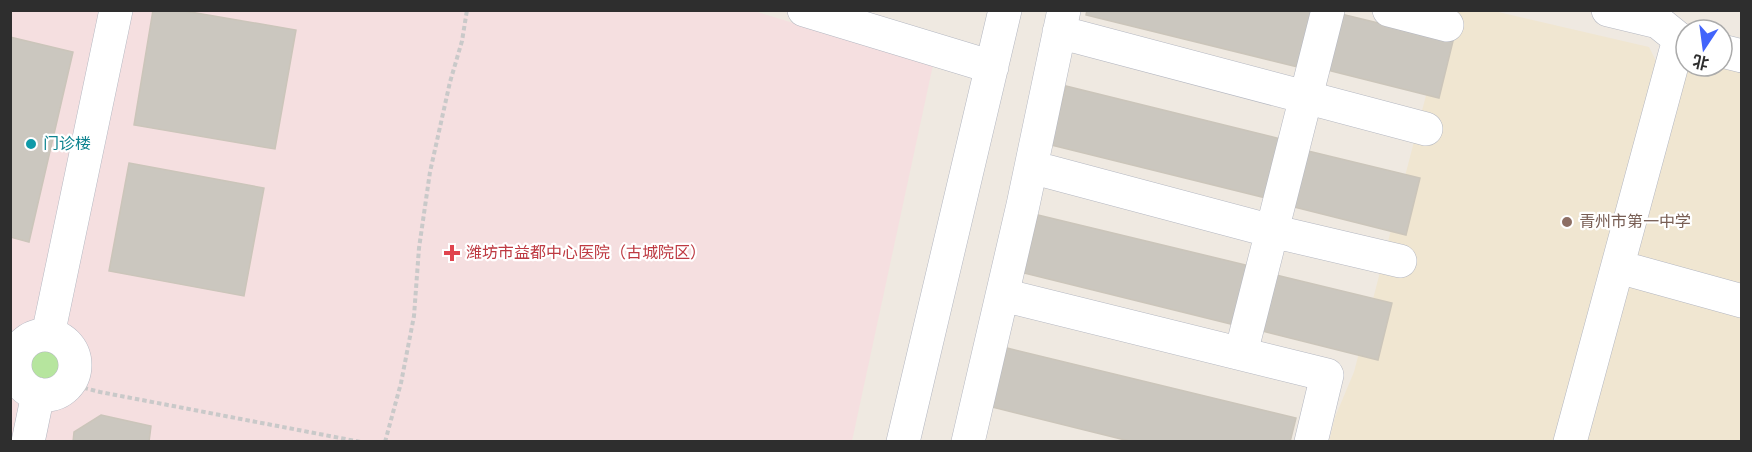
<svg xmlns="http://www.w3.org/2000/svg" width="1752" height="452" viewBox="0 0 1752 452" font-family="'Varela Round','Noto Sans SC',sans-serif">
<style>
.education{fill:#f0e6d1}
.medical{fill:#f5dfe0}
.green{fill:#b6e59e}
.building{fill:#cbc7bf;stroke:#cbc5ba;stroke-width:1.5}
.lines{fill:none;stroke-linecap:round;stroke-linejoin:round}
.minor-casing{stroke:#b4b7c1;stroke-width:34}
.path{stroke:#c9c9c9;stroke-width:4;stroke-dasharray:4.5 3;stroke-linecap:butt}
.minor{stroke:#fff;stroke-width:33}
.culture-dot{fill:#0f9aa8;stroke:#fff;stroke-width:2}
.education-dot{fill:#8d6e63;stroke:#fff;stroke-width:2}
.health-dot{fill:#e0444e;stroke:#fff;stroke-width:2}
.labels{text-anchor:middle;dominant-baseline:central;stroke-width:4.5;stroke-linejoin:round;paint-order:stroke}
.culture-label{font-size:16px;fill:#0d838f;stroke:#fff;text-anchor:start}
.education-label{font-size:16px;fill:#785e54;stroke:#fff;text-anchor:start}
.health-label{font-size:16px;fill:#be3a42;stroke:#fff;text-anchor:start}
</style>
<rect width="100%" height="100%" fill="#efe9e1"/>
<path class="education" d="M1448 11H1494L1649 47 1658 65 1722 66 1741 71V441L1329 442 1335 417 1354 372Z"/>
<path class="medical" d="M10 11H754L933 65 852 441H11Z"/>
<path class="green" d="M28 364a18 18 0 1 1 36 0a18 18 0 1 1-36 0Z"/>
<path class="building" d="M153 10H179L296 30 275 149 134 125Z
M1087 10H1316L1302 68 1086 15Z
M1337 13 1453 41 1439 98 1323 69Z
M10 37 73 52 29 242 10 237Z
M1066 86 1281 139 1266 198 1051 145Z
M1304 150 1420 178 1406 235 1290 206Z
M129 163 264 188 244 296 109 271Z
M1038 215 1254 267 1239 326 1024 273Z
M1276 275 1392 303 1378 360 1262 331Z
M1007 348 1296 418 1290 442H1133L992 407Z
M101 415 151 426 149 442H73L74 432Z"/>
<g class="lines">
<defs>
<path id="minor" d="M804 10 992 67
M1389 10 1447 25
M1608 10 1658 22 1679 39 1686 41
M1059 32 1426 129
M1722 51 1742 56
M1031 167 1272 231 1400 261
M1619 267 1742 301
M1003 295 1327 375 1311 442
M15 365a30 30 0 1 1 60 0a30 30 0 1 1-60 0Z
M48 335 116 10
M1241 353 1328 10
M28 442 38 394
M903 442 1005 10
M968 442 1023 205 1064 10
M1570 442 1679 39"/>
</defs>
<use href="#minor" class="minor-casing"/>
<path class="path" d="M69 384 100 392 361 442
M385 442 401 383 414 316 419 248 430 172 450 82 462 41 467 10"/>
<use href="#minor" class="minor"/>
</g>
<circle class="culture-dot" cx="31" cy="144" r="6"/>
<circle class="education-dot" cx="1567" cy="222" r="6"/>
<path class="health-dot" d="M449 244h6v6h6v6h-6v6h-6v-6h-6v-6h6z"/>
<g class="labels">
<g class="culture-label">
<text x="43" y="144">门诊楼</text>
</g>
<g class="education-label">
<text x="1579" y="222">青州市第一中学</text>
</g>
<g class="health-label">
<text x="466" y="253">潍坊市益都中心医院（古城院区）</text>
</g>
</g>
<rect width="1752" height="452" fill="none" stroke="#2e2e2e" stroke-width="24"/>
<g transform="translate(1704 48) rotate(193)"><circle r="28" fill="#ffffff" stroke="#ababab" stroke-width="1.5"/>
<path d="M0-4.5L10 22L0 15L-10 22Z" fill="#4264fb"/>
<text y="-9" font-size="16" font-weight="bold" text-anchor="middle" fill="#2e2e2e">北</text>
</g>
</svg>
